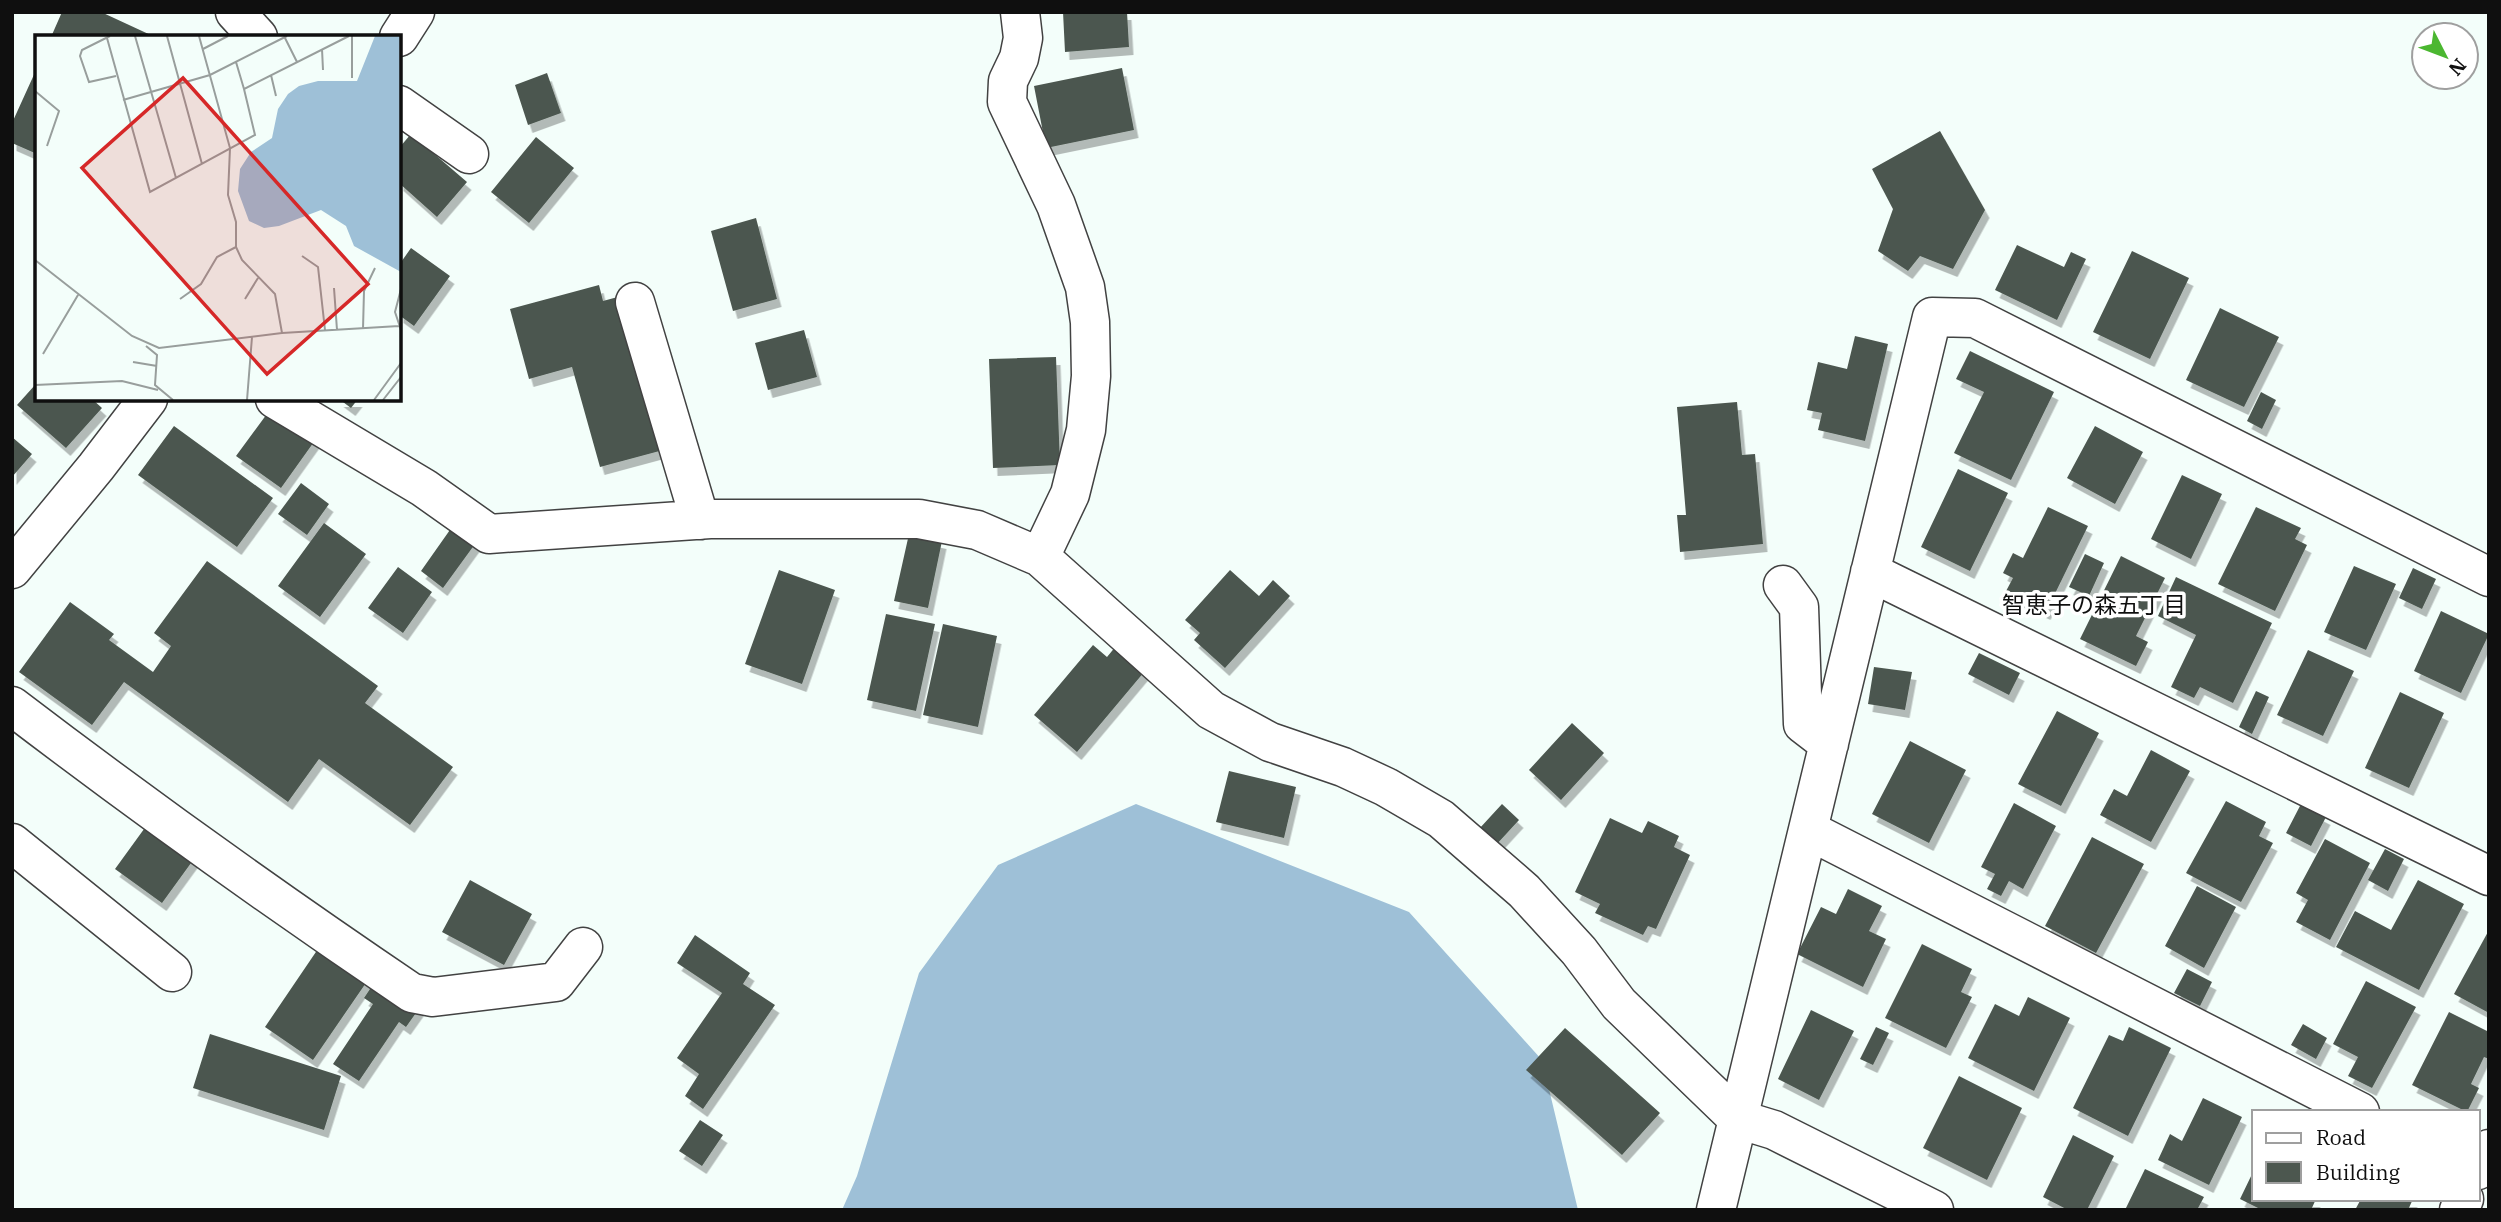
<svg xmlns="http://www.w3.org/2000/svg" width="2501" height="1222" viewBox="0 0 2501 1222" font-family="'IBM Plex Serif','Noto Sans JP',serif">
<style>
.forest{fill:#9ec0d7}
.building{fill:#4c574f;filter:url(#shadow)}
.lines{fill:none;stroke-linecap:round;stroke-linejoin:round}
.minor-casing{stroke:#424242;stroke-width:41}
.minor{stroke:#fff;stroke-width:38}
.labels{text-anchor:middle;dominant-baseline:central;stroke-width:7;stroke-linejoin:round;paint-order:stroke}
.neighbourhood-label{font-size:23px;fill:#0f0f0f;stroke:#fff}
.inset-road{fill:none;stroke:#989e9c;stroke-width:2}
.view{fill:#d62828;fill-opacity:0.15;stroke:#d62828;stroke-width:3.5}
.inset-edge{fill:none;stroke:#0f0f0f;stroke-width:3.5}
</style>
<defs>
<filter id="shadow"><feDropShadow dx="4.5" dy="8" stdDeviation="0" flood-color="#0004"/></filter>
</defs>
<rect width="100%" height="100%" fill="#f3fefa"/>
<path class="forest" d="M1136 804 1409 912 1542 1060 1578 1210H842L857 1176 919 973 998 865Z"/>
<path class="building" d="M62 12H101L155 37H51Z
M1063 12H1127L1129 47 1065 52Z
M37 68V154L12 143V123Z
M1122 68 1134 130 1046 148 1034 86Z
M547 73 561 113 528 125 515 85Z
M1940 131 1985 210 1953 269 1920 256 1908 271 1878 251 1893 209 1872 169Z
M411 134 467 182 437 217 399 183V148Z
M536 137 574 168 529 223 491 192Z
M756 218 777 299 733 311 711 231Z
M2017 245 2064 267 2071 252 2086 259 2057 320 1995 290Z
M411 248 450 276 414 326 399 315V265Z
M2132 251 2189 278 2150 359 2093 332Z
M599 285 603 301 625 295 667 449 600 467 572 367 529 379 510 309Z
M2220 308 2279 337 2244 407 2186 380Z
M804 330 817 377 768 390 755 343Z
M1855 336 1888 344 1865 441 1818 430 1822 413 1807 410 1818 362 1847 369Z
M1970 351 2054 392 2011 480 1954 453 1984 392 1956 379Z
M1056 357 1060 465 993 468 989 359Z
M35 385 37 387V399H92L102 408 66 448 17 405Z
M2261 392 2276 400 2262 429 2247 421Z
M339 399H358L351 408Z
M1737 402 1742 455 1755 454 1763 544 1680 552 1677 515H1686L1677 407Z
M272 407 316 439 281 488 236 456Z
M174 426 273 498 237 547 138 475Z
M2095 426 2143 452 2115 504 2067 478Z
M12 437 32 454 12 477Z
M1958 469 2008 493 1970 571 1921 547Z
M2182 475 2222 494 2191 559 2151 539Z
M301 483 329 504 307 535 278 514Z
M2048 507 2088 526 2046 612 2005 593 2013 578 2003 573 2013 553 2023 558Z
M2256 507 2301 528 2295 539 2307 545 2275 611 2218 584Z
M324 523 366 554 320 617 278 586Z
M452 527 475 544 443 588 421 571Z
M909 534 942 541 928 608 894 601Z
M2085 554 2104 563 2089 596 2069 587Z
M2121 556 2165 578 2136 636 2148 642 2136 666 2080 639Z
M207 561 378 686 365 703 453 767 410 825 319 759 288 802 124 682 92 725 19 672 70 602 114 634 109 640 153 672 171 646 154 633Z
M2354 566 2396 584 2366 650 2324 632Z
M398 567 432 592 403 633 368 608Z
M2413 568 2436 579 2422 609 2399 598Z
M779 570 835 590 802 684 745 664Z
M1230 570 1259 596 1273 580 1290 596 1225 668 1194 640 1200 633 1185 620Z
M2176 577 2272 623 2233 703 2200 687 2194 698 2171 687 2196 635 2158 616Z
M2441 611 2489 634 2461 693 2414 671Z
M886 614 935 624 916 711 867 700Z
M943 624 997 636 978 727 923 715Z
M1121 640 1150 665 1077 752 1034 715 1093 645 1107 657Z
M2308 650 2354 671 2323 736 2277 715Z
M1979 653 2020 673 2009 695 1968 674Z
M1874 667 1912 672 1905 710 1868 704Z
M2256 691 2269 697 2252 734 2239 727Z
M2400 692 2444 713 2409 788 2365 768Z
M2057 711 2099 733 2061 806 2018 784Z
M1572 723 1604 753 1561 800 1529 770Z
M1910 741 1966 770 1929 843 1872 814Z
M2151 750 2190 771 2151 842 2100 815 2114 789 2127 796Z
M1229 771 1296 787 1284 838 1216 822Z
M2226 801 2266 822 2259 836 2273 843 2241 902 2186 873Z
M2014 803 2056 826 2023 889 2009 881 2001 896 1987 889 1995 874 1981 867Z
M1502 804 1519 820 1496 845 1479 829Z
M2301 804 2326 817 2311 846 2286 833Z
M152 818 199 852 162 903 115 869Z
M1610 818 1642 833 1648 821 1679 836 1674 847 1690 855 1656 929 1648 926 1643 935 1595 913 1600 904 1575 892Z
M2092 837 2144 864 2096 953 2045 926Z
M2325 839 2370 863 2330 940 2296 922 2308 900 2296 893Z
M2385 849 2404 859 2388 891 2368 880Z
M470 880 532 914 504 965 442 932Z
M2418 880 2464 904 2419 990 2336 947 2355 911 2391 930Z
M2197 886 2236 907 2204 968 2165 946Z
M1848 889 1882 906 1869 931 1886 939 1863 987 1797 954 1821 907 1836 914Z
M2489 930V1013L2454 994Z
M695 935 750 973 743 984 775 1005 703 1109 685 1096 699 1074 677 1058 722 993 677 963Z
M322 943 370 977 313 1060 265 1027Z
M1922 944 1972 969 1961 992 1972 997 1946 1048 1885 1018Z
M2187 969 2212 982 2200 1006 2174 993Z
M380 974 423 1003 406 1027 399 1022 359 1081 333 1064 373 1004 364 998Z
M2366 981 2416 1007 2372 1088 2348 1076 2358 1057 2333 1044Z
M2028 997 2070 1018 2034 1091 1968 1058 1995 1004 2019 1016Z
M1811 1010 1854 1031 1819 1100 1778 1079Z
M2449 1012 2489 1032V1059L2484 1057 2471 1084 2479 1088 2467 1112 2412 1085Z
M2303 1024 2327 1038 2316 1059 2291 1045Z
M1876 1027 1889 1033 1873 1065 1860 1059Z
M2129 1027 2171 1048 2128 1136 2073 1108 2109 1035 2123 1041Z
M1565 1028 1660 1113 1622 1155 1526 1070Z
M210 1034 341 1076 324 1130 193 1088Z
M1959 1076 2022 1108 1987 1180 1923 1148Z
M2203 1098 2242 1117 2209 1185 2158 1160 2170 1134 2182 1141Z
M700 1120 723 1135 702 1166 679 1151Z
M2073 1135 2114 1156 2087 1210H2068L2043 1197Z
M2145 1169 2204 1197 2197 1210H2125Z
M2254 1170V1199H2316L2311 1210H2262L2240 1199Z
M2361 1199H2413L2408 1210H2355Z"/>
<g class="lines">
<defs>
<path id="minor" d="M235 12 258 37
M1020 12 1023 38 1019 58 1008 81 1007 102 1056 205 1085 287 1090 322 1091 376 1086 430 1070 494 1040 557
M399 37 415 12
M399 105 469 154
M635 302 700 520
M275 399 424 488 489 534 710 519H919L977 530 1040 557 1211 710 1270 742 1343 767 1386 787 1441 819 1524 891 1579 951 1619 1004 1738 1119 1774 1130 1934 1210
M12 569 96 467 148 399
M1870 572 2489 876
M1783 585 1799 607 1803 724 1829 744
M12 706C143 806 276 901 412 993L433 997 556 982 583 947
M1808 830 2360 1112
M12 843 172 972
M2478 1170 2489 1149
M1716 1210 1932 317 1975 318 2489 577
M2459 1210 2464 1199"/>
</defs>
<use href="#minor" class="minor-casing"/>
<use href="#minor" class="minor"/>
</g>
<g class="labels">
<g class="neighbourhood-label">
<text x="2094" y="604">智恵子の森五丁目</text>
</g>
</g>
<g transform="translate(35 35)">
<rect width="366" height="366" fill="#f3fefa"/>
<path d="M340 1H366V237L319 211 311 191 286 175 244 191 229 193 214 186 203 156 205 134 216 117 237 103 243 74 253 59 264 51 283 46H322Z" fill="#9ec0d7"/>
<path class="inset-road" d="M75 1 47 15 45 21 54 47 81 41M100 1 141 143M132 1 167 129M164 1 195 113 193 160 201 187V212L207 225 240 259 247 298M249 1 262 27M72 3 115 157 220 100 209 54 314 1M168 14 193 1M287 14 288 35M201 27 209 54M236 40 241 61M317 43V1M0 56 24 76 12 111M88 65 175 40 252 1M267 221 283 232 290 295M0 225 97 301 124 313 247 298 364 291M299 253 302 295M366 254 360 277 366 295M145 264 166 249 182 222 201 212M210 264 223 243M328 294 329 256 340 233M111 311 122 320 120 350 138 365M8 319 43 260M98 327 122 331M0 350 87 346 123 355M212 365 217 302M339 365 366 328M348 365 366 342"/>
<path class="view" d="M148 43 333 249 232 339 47 133Z"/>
<rect width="366" height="366" class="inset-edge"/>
</g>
<rect width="2501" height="1222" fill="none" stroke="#0f0f0f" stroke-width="28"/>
<rect x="2252" y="1110" width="228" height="91" fill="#ffffff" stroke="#9f9f9f" stroke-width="2"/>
<rect x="2266" y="1133" width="35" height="10" fill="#ffffff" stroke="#9f9f9f" stroke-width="2"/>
<text x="2316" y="1145" font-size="21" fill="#0f0f0f">Road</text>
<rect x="2266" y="1162" width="35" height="21" fill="#4c574f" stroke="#9f9f9f" stroke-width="2"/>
<text x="2316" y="1180" font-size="21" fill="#0f0f0f">Building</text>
<g transform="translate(2445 56) rotate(132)"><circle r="33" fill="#ffffff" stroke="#9f9f9f" stroke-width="2"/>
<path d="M0-5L12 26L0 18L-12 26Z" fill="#4bb730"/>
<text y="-10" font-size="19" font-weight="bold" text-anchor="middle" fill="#0f0f0f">N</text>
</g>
</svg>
